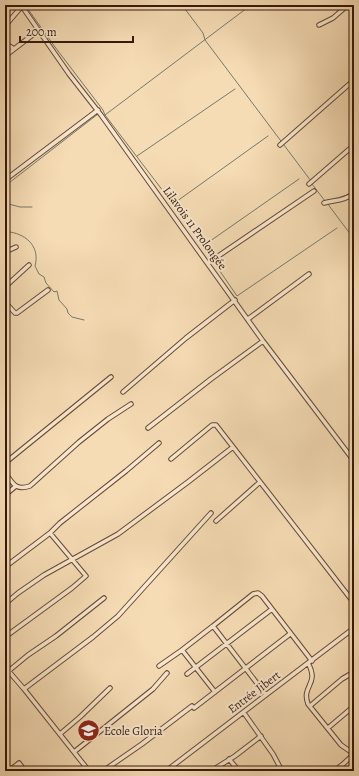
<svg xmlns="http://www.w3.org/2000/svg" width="359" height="776" viewBox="0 0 359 776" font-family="Alegreya,serif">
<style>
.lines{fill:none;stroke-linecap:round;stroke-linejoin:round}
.stream{stroke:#747a6e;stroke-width:1}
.minor-casing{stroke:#664936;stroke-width:5.5}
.minor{stroke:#f9e8cf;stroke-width:3.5}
.labels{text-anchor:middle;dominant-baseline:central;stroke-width:4;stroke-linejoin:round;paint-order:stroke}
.street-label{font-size:12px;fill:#36180b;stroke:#f9e8cf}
.poi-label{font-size:12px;fill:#36180b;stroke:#f9e8cf;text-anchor:start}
</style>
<rect width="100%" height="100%" fill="#f6dcb5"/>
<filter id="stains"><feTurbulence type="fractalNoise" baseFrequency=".005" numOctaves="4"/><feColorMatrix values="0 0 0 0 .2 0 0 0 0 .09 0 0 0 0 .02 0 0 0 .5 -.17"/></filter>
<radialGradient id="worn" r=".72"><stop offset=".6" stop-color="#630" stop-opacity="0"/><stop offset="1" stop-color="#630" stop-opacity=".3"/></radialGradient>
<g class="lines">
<path class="stream" d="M25 5 55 47 103 110 105 115 173 204 211 259
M182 5 203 33 205 40 311 181
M105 115 251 5
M137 156 235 89
M312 184 325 201
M5 186 98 114
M5 203 20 207H32
M327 203 354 239
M173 204 268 136
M5 227 10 232C28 235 40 248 35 266L39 274 44 277 46 283 54 292 57 291 59 300 67 309 68 313 72 317 84 320
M203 246 299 179
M213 261 237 296 337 228"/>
<defs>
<path id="minor" d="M21 5 69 74 101 115 263 341 354 461
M319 25 333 18 348 5
M5 26 22 6
M5 43 14 49
M5 56 39 30
M280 145 354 80
M5 180 98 110
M309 184 354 145
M324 203C334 200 345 201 354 193
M5 252 16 247
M208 263 314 191
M5 287 29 265
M5 302 15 313H17L48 290
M248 319 309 274
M123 392 186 338 235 300
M148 428 211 379 263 341
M171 459 212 425H216L354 603
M5 463 111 377
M5 473C13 483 15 491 30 486L79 442 108 419 131 404
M5 495 16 486
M216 521 260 482
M5 567 50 533 60 523 126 471 159 443
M5 604 18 593 44 575 118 534 188 482 233 447
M213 626 182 650 215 692
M5 637 72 588 86 576 50 533
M308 663C320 685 301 685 308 704L341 745 354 754
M159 666 182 650
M5 667 24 689 89 771
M5 674 28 655 56 636 104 598
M187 674 272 609
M24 689 93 637 118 616 211 513
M266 695 213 626 253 594 258 593 262 596 312 661
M310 706 342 679 354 672
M194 708 290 634
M244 713 273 754 282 771
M328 728 354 706
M60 734 80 717 110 688
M74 752 153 689 167 673
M229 759 239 771
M9 771 19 763 25 771
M103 771 142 744 192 706
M166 771 354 628
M211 771 235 756 261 736
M334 771 342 765 354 754"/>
</defs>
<use href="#minor" class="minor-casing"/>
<use href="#minor" class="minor"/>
</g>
<defs>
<symbol id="school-disc" viewBox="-11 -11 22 22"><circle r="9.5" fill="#8f2418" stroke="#f9e8cf"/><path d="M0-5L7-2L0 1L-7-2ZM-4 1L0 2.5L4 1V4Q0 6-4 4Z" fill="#fff"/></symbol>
</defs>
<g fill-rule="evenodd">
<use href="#school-disc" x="76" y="718" width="25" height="25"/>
</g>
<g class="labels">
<g class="street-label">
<text transform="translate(195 228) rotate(54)">Lilavois 11 Prolongée</text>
<text transform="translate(254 692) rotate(-37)">Entrée Jibert</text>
</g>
<g class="poi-label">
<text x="104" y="731">Ecole Gloria</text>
</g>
</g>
<rect width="359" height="776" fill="none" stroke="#f6dcb5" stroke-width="20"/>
<rect x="6" y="6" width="347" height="764" fill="none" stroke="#36180b" stroke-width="2"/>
<rect x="10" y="10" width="339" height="756" fill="none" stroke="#36180b"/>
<path d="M20 36v6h113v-6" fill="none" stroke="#36180b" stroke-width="2"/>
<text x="26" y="36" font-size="12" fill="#36180b" stroke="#f9e8cf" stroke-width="3" paint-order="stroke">200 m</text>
<rect width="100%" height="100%" filter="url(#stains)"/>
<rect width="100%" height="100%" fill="url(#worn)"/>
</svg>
